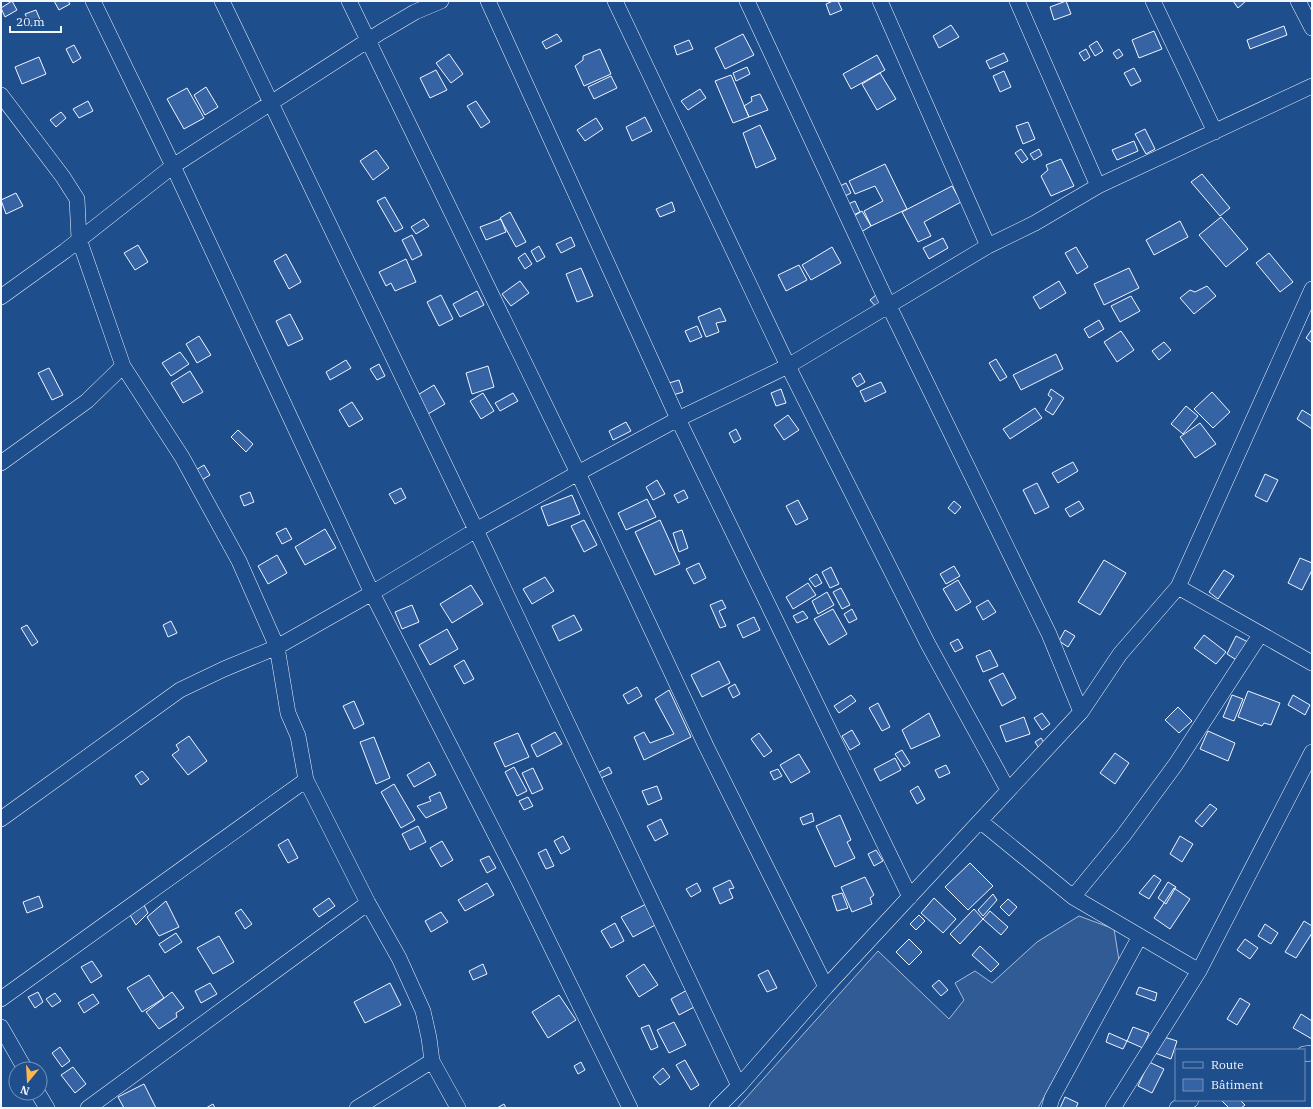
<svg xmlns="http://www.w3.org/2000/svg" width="1313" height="1109" viewBox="0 0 1313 1109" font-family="'IBM Plex Serif',serif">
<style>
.built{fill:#305b95;stroke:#a8bbd7}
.building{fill:#3563a3;stroke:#f2f6ff}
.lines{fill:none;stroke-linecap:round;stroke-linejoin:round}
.street-casing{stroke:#f2f6ff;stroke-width:16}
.street{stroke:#1f4e8c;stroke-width:15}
</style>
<rect width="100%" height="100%" fill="#1f4e8c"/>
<path class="built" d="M1079 916 1114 929 1119 960 1038 1108H737L878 951 949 1019 964 1000 955 983 975 971 992 983 1037 942Z"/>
<path class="building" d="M12 1 17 10 5 17 1 8Z
M54 1H68L70 4 59 10Z
M833 1H838L842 10 830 15 826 4Z
M1066 1 1071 14 1054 20 1050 7Z
M1233 1H1246L1238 8Z
M36 10 41 22 31 26 25 14Z
M951 25 959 37 939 48 933 36Z
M1284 26 1287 35 1250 49 1247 40Z
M1154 31 1162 49 1139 58 1132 40Z
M557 34 562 41 546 49 542 42Z
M743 34 754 55 725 69 715 48Z
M689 40 693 49 677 55 674 46Z
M1097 41 1103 51 1095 56 1089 46Z
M74 45 81 58 73 63 66 49Z
M600 49 611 74 584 86 575 66 583 60V56Z
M1086 49 1090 57 1084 61 1079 53Z
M1119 49 1123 55 1117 59 1113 53Z
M1004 53 1008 61 990 69 986 61Z
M449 54 463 74 451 83 436 63Z
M877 55 885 70 851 89 843 74Z
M39 57 46 74 22 84 15 67Z
M747 67 750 74 736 81 733 73Z
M1134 68 1141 81 1131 86 1124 73Z
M436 70 447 90 430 98 420 78Z
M1004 71 1011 87 1000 92 993 76Z
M880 73 896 99 877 110 862 84Z
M731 75 749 117 733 123 715 81Z
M611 76 617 88 594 99 588 87Z
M206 87 218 107 205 115 194 95Z
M187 88 204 118 184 129 167 99Z
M700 89 706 98 688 110 681 101Z
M760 94 768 110 749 117 744 106 752 101 751 97Z
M88 101 93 111 79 118 73 109Z
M476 101 490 122 481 128 467 106Z
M61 112 66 118 56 127 50 120Z
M645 117 652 131 632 141 626 127Z
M596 118 603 129 585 141 577 130Z
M1028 122 1035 139 1023 144 1016 126Z
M760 125 776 159 756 168 743 133Z
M1145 129 1155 149 1146 154 1135 134Z
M1134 141 1138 151 1117 160 1112 150Z
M1021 149 1028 159 1022 163 1015 153Z
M1039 149 1042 155 1034 160 1030 154Z
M376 150 389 168 373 180 360 161Z
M1061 159 1074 186 1051 196 1041 176 1048 170 1046 165Z
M885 164 907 209 871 226 864 211 883 201 875 186 855 194 849 181Z
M1202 174 1230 208 1220 216 1191 182Z
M846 183 851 193 843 197 838 187Z
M952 186 961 202 924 222 931 236 918 242 902 212Z
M16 193 23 206 6 214 1 200Z
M385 197 403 228 395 232 377 201Z
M855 201 860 212 851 216 846 205Z
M672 202 675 211 660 217 656 209Z
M862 211 871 226 858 234 849 219Z
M510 212 526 242 516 247 500 218Z
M1221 217 1248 249 1226 267 1199 235Z
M424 219 429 226 416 234 411 227Z
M501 219 506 232 486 240 480 227Z
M1180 221 1188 237 1154 255 1146 240Z
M412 235 422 255 412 260 402 240Z
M571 237 575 246 561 253 556 244Z
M943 238 948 248 929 259 923 248Z
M138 245 148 262 135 270 124 253Z
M539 246 545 257 537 262 531 251Z
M832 247 841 263 811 280 802 265Z
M1076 247 1088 267 1077 274 1065 253Z
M525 253 532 264 525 269 518 258Z
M1269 253 1293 282 1280 292 1256 263Z
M286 254 301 282 289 289 274 261Z
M406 259 416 282 395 291 391 283 386 286 379 272Z
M799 265 807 280 786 291 778 275Z
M581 268 593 296 577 302 566 274Z
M1129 268 1139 288 1104 305 1094 284Z
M520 281 529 293 511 306 502 294Z
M1059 281 1066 293 1040 309 1033 297Z
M1207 286 1216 296 1194 314 1180 298 1190 290 1195 292Z
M477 291 484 305 460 317 453 304Z
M441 295 453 319 439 326 427 302Z
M876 295 883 303 877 308 870 300Z
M1131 296 1140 311 1120 322 1111 306Z
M720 308 726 321 716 323 719 332 706 337 698 317Z
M290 314 303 339 288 346 276 321Z
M1099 320 1104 329 1089 338 1084 329Z
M697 326 702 337 690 342 685 331Z
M1312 329V343L1306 338Z
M1121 331 1134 350 1117 362 1104 342Z
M199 336 211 355 197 363 186 344Z
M1164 342 1171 350 1159 360 1152 351Z
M180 352 189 364 171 376 162 363Z
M1056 354 1063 369 1021 390 1013 375Z
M996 359 1007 377 1000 381 989 363Z
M346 360 351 368 330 380 326 372Z
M379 364 385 376 377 380 370 369Z
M488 366 494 387 472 394 466 373Z
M49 368 63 395 52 400 38 373Z
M190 371 203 392 183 403 171 383Z
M860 373 865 382 857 387 852 378Z
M679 380 683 392 673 395 669 383Z
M881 382 886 392 865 402 860 391Z
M434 385 445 404 428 414 416 396Z
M781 389 786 403 776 406 771 393Z
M1051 389 1064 398 1053 415 1045 410 1052 398 1048 395Z
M1212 392 1230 412 1213 428 1194 409Z
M483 393 494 411 481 419 470 401Z
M513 393 518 401 500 411 495 403Z
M352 402 363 419 349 427 339 410Z
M1186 406 1198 416 1183 434 1171 424Z
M1035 408 1042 418 1010 439 1003 429Z
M1302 410 1312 416V429L1297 419Z
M788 415 799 430 784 440 774 425Z
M626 422 631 431 613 440 609 431Z
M1200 423 1216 444 1195 458 1180 437Z
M736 429 741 439 734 443 729 433Z
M238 430 253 444 246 452 231 437Z
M1073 462 1078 471 1058 483 1052 473Z
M204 465 210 475 197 483 191 473Z
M1265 474 1278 480 1267 502 1255 496Z
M657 480 665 494 653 500 646 487Z
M1037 483 1049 507 1035 514 1023 490Z
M401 488 406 498 395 504 389 494Z
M684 490 688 498 678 503 674 495Z
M250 492 254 502 244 506 240 496Z
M572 495 580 514 548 526 541 507Z
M647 499 656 517 626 530 618 513Z
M798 500 808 519 796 525 786 506Z
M954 501 961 507 955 514 948 508Z
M1079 501 1084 509 1070 517 1065 509Z
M584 520 597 545 584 552 571 526Z
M660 520 680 564 655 575 635 532Z
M286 528 292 539 282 544 276 533Z
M325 529 336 548 305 565 295 547Z
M682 530 688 548 679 552 673 533Z
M277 555 287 573 268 584 258 566Z
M1300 558 1312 563V570L1302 590 1288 583Z
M1104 560 1126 573 1100 615 1078 602Z
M699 563 706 578 694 584 686 569Z
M954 566 960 576 946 584 940 574Z
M831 567 839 584 830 588 822 572Z
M1224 570 1234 576 1218 599 1209 592Z
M817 574 822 583 815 587 809 579Z
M545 577 554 591 532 604 523 589Z
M958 580 971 602 956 611 943 589Z
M808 583 816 595 793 609 786 597Z
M471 585 483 604 452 623 440 604Z
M841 588 850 605 842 609 833 592Z
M827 592 834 605 818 614 812 601Z
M722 600 726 608 719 611 726 626 720 628 710 605Z
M988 600 996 612 983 620 976 607Z
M412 605 419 622 402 629 395 612Z
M833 609 847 634 829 645 814 619Z
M852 609 857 619 849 623 844 614Z
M803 611 808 618 797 623 793 616Z
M574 615 582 630 559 641 552 626Z
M754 617 760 630 743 638 737 625Z
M171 621 177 633 168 637 163 625Z
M27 625 38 642 32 646 21 628Z
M447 629 458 649 430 665 419 645Z
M1065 630 1075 636 1068 647 1059 641Z
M1204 635 1226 652 1216 664 1194 648Z
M1236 636 1248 642 1238 661 1227 654Z
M958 639 963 648 955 652 950 643Z
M990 650 998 666 983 672 976 656Z
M464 660 474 679 464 684 454 666Z
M719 661 730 683 702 697 691 675Z
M1003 673 1016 698 1002 706 989 680Z
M735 684 740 694 733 698 728 688Z
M637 687 642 696 628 704 623 695Z
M669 690 691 737 644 760 634 737 644 732 650 743 674 734 655 699Z
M1248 691 1280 703 1271 725 1264 723 1262 726 1238 717Z
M851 695 856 701 839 713 834 706Z
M1232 695 1243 699 1234 721 1223 717Z
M1293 695 1310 705 1305 715 1288 705Z
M354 701 364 724 354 729 343 706Z
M878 703 890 727 882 731 869 708Z
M1178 707 1192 721 1179 733 1165 720Z
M929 713 940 736 911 749 902 730Z
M1042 713 1050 724 1042 730 1034 718Z
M1024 717 1030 734 1006 742 1000 726Z
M852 730 860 744 850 750 842 736Z
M1208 731 1235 743 1228 761 1200 749Z
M555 732 562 744 537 757 531 745Z
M518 733 529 757 505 767 494 743Z
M759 733 772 751 764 757 751 739Z
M189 736 207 761 188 775 172 755 179 750 176 745Z
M374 737 390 778 376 784 360 742Z
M1041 738 1047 747 1041 751 1035 742Z
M902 750 910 763 904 767 895 754Z
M1115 753 1129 763 1115 784 1100 773Z
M799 754 810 772 791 783 780 765Z
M895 758 901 770 880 781 874 769Z
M429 762 436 775 414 787 407 775Z
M946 765 950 773 939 778 935 770Z
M514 767 527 791 517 796 505 772Z
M609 767 612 773 601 778 598 773Z
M533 768 543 789 532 794 522 773Z
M778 769 782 776 774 780 770 772Z
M142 771 149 779 141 785 135 776Z
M394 784 415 820 401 828 381 792Z
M657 786 662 799 648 805 642 791Z
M918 786 925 799 917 804 910 791Z
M440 792 447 808 426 818 417 806 431 801 429 797Z
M528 797 533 806 524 810 519 801Z
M1210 804 1217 809 1202 827 1195 821Z
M812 813 814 821 803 825 800 818Z
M840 815 851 840 847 842 855 858 835 867 816 826Z
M661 819 668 834 655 841 647 826Z
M418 826 426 842 410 850 402 834Z
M563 836 570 849 561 854 554 841Z
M1180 836 1193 844 1182 862 1170 854Z
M288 839 298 858 288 863 278 845Z
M442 841 453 860 441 867 430 848Z
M546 849 554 866 546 869 538 853Z
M876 850 883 861 874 866 868 854Z
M489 856 496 868 487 873 480 860Z
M970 863 993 886 968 910 945 887Z
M1154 875 1161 880 1149 899 1139 893Z
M865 877 874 895 870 898 872 904 852 912 841 887Z
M730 880 734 888 729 889 733 898 720 904 713 888Z
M1168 882 1176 887 1166 904 1158 898Z
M487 883 494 895 465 911 458 900Z
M697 883 701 891 691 897 686 889Z
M1174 888 1190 899 1170 929 1154 918Z
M842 893 848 908 837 911 832 896Z
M993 894 997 900 983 916 978 910Z
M39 896 43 907 27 913 23 902Z
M329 898 335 906 319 917 313 909Z
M934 898 956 919 943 933 921 913Z
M1008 899 1017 907 1009 916 1000 907Z
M142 901 148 913 136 925 127 910Z
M166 901 179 927 159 936 147 917Z
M648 903 659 923 633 937 621 917Z
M241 909 252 924 245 929 235 913Z
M974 909 983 919 960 944 950 934Z
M990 911 1008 927 1001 935 983 919Z
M441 912 448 922 431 932 425 921Z
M919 915 925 921 916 930 910 924Z
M1304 921 1312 926V933L1296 958 1285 952Z
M615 923 624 941 611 948 601 931Z
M1265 924 1278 933 1271 944 1258 936Z
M176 933 182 942 165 953 159 944Z
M219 936 234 962 213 974 197 948Z
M909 939 922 952 909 965 896 952Z
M1245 939 1258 948 1250 959 1237 950Z
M980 946 999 964 991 972 972 955Z
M92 961 102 976 91 983 81 967Z
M483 964 487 974 473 980 469 971Z
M644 964 658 985 639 997 626 976Z
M768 970 777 988 767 992 758 975Z
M149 975 164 998 142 1012 127 988Z
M939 980 948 990 941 996 932 986Z
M210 983 217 994 201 1003 195 991Z
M390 983 401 1005 365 1023 354 1002Z
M1139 987 1157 993 1155 1001 1136 994Z
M689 989 698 1005 679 1015 671 999Z
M38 992 43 1002 35 1008 28 997Z
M172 992 184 1008 176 1013 177 1017 159 1029 146 1012Z
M55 993 61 1001 52 1007 46 999Z
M93 994 99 1003 84 1013 78 1003Z
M559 995 576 1020 548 1038 532 1012Z
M1240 998 1250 1004 1237 1025 1227 1019Z
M1301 1014 1312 1021V1039L1293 1028Z
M674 1022 686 1045 669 1053 657 1030Z
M649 1025 658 1047 651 1050 641 1028Z
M1133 1027 1149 1033 1143 1048 1127 1041Z
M1109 1033 1127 1041 1123 1049 1106 1042Z
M1161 1036 1177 1041 1171 1059 1155 1053Z
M60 1047 70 1061 62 1067 52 1053Z
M685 1060 699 1085 691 1090 676 1065Z
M581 1062 585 1070 578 1074 574 1066Z
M1149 1062 1164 1069 1152 1093 1138 1086Z
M73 1067 86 1084 75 1093 61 1075Z
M663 1068 670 1077 660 1085 653 1077Z
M144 1084 156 1108H124L118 1097Z
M1065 1097 1078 1103 1076 1108H1060Z
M1221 1100H1240L1245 1105 1241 1108H1229Z
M213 1104 215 1108H206Z
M504 1104 506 1108H497Z"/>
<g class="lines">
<defs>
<path id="street" d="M93 1 173 166 372 593 519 881 630 1108
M222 1 476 530 739 1086
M349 1 578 473 706 746 826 987
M488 1 678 419 910 897
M615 1 788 366 928 644 1008 790
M747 1 888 304 1049 634 1081 712
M880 1 988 246
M1017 1 1098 186
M1153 1 1215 132
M1298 1 1312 28
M1 95 63 177 77 199 79 239 123 366 182 457 239 561 277 647 288 713 298 736 306 780 368 903 399 958 423 1011 429 1038 432 1061 458 1108
M1 297 65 251 173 166 381 32 415 12 441 1
M1 463 87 401 123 366
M1178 587 1312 663
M1 819 180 690 224 669 277 647 372 593 476 530 578 473 678 419 788 366 988 246 1035 223 1098 186 1312 86
M980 821 1073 897 1199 971
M1073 897 1123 836 1176 764 1260 635
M1 999 306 780
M1 1027 25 1069
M1304 1054 1312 1053
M38 1093 47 1108
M88 1108 368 903
M357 1108 432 1061
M717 1108 739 1086 826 987 1081 712 1120 654 1178 587 1312 289
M1049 1108 1052 1098 1140 936
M1113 1108 1199 971 1312 752
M1177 1108 1191 1100"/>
</defs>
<use href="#street" class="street-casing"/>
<use href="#street" class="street"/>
</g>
<rect width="1313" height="1109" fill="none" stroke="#f2f6ff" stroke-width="4"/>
<rect x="1175" y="1049" width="130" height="52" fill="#1f4e8c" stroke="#7391ba"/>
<rect x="1183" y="1062" width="20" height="6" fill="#1f4e8c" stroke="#7391ba"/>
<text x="1211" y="1069" font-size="12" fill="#f2f6ff">Route</text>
<rect x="1183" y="1079" width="20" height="12" fill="#3563a3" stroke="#7391ba"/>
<text x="1211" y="1089" font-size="12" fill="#f2f6ff">Bâtiment</text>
<g transform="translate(28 1081) rotate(198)"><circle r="19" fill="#1f4e8c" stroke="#7391ba"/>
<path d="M0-3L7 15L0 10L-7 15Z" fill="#ffb74d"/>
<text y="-6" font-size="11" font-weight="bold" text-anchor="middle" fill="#f2f6ff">N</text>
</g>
<path d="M10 26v6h51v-6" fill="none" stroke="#f2f6ff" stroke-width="2"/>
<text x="16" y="26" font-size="12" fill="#f2f6ff" stroke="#1f4e8c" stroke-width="3" paint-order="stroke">20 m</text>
</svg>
